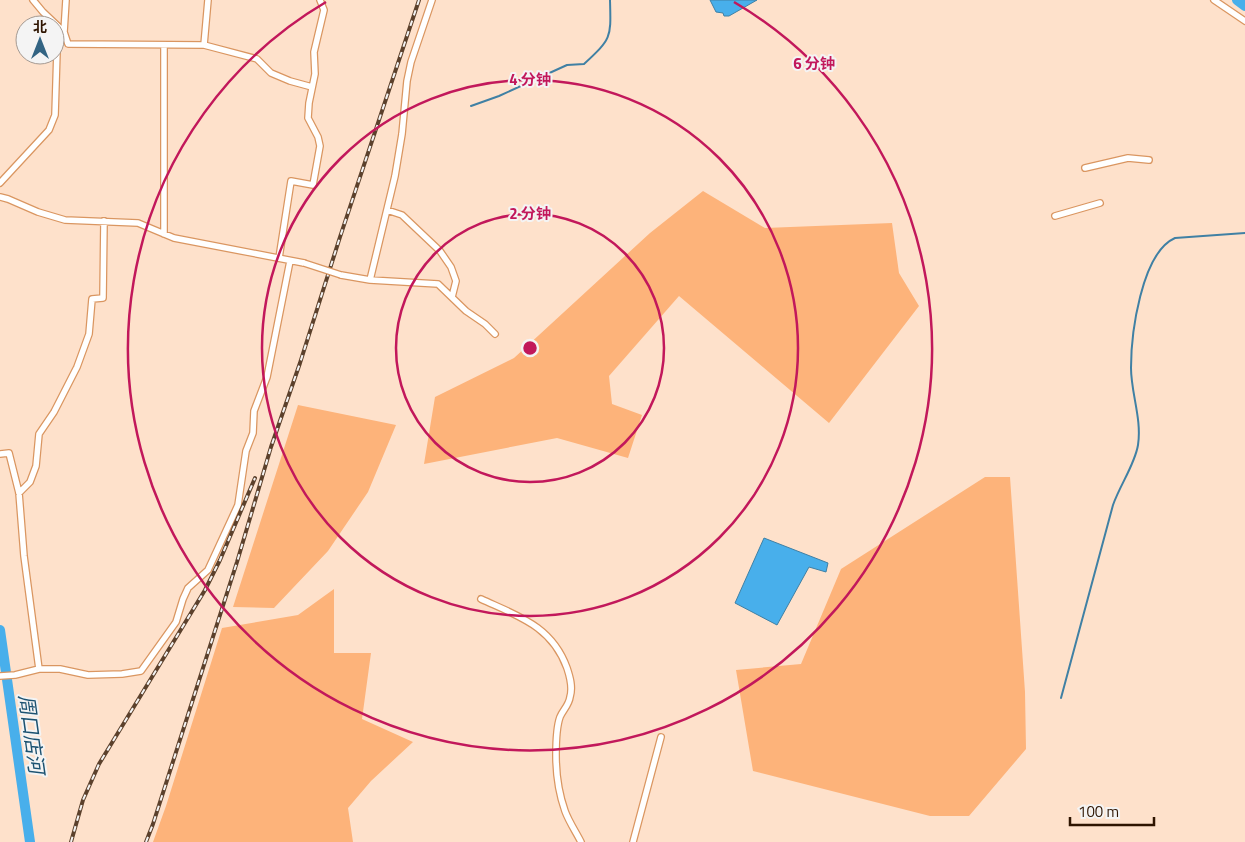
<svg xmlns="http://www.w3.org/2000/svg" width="1245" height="842" viewBox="0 0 1245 842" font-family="'Titillium Web','Noto Sans SC',sans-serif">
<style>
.green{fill:#fdb37a}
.water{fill:#48afeb;stroke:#4080a4}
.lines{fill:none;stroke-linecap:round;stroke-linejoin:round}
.stream{stroke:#4080a4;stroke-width:2}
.river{stroke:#48afeb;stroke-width:10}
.minor-casing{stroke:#da9661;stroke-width:8}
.minor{stroke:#fff;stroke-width:5.5}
.rail-casing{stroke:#5c412c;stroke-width:4}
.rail{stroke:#f4f4f4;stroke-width:2;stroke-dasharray:5.5;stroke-linecap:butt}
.minor-bridge-casing{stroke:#da9661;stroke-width:8;stroke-linecap:butt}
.minor-bridge{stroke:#fff;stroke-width:5.5}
.ring{fill:none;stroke:#c2185b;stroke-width:2.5}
.labels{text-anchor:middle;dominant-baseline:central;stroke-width:4;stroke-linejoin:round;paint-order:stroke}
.water-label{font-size:20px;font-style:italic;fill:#1c5271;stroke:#f4f4f4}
.centre{fill:#c2185b;stroke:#f4f4f4;stroke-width:2.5}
.ring-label{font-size:15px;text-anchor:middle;font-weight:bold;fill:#c2185b;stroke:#f4f4f4;stroke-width:4;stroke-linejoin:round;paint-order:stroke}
</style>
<rect width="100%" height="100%" fill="#fee1cb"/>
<path class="green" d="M703 191 765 228 892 223 899 273 919 306 829 423 679 296 609 376 612 404 642 415 628 458 557 438 424 464 435 397 514 358 650 233Z
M298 405 396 425 368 492 328 551 274 608 233 607Z
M985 477H1010L1025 692 1026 749 969 816H930L753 771 736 670 801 664 841 569Z
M334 589V653H371L362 719 413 742 371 781 348 808 353 842H153L166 806 222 628 298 615Z"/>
<path class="water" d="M710 0H757L729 16H724L723 13 716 12Z
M764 538 828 563 826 572 809 567 777 625 735 603Z"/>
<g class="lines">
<path class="stream" d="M471 106 499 96 567 65 584 64C612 38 611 38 610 0
M1061 698 1113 505C1120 485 1135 464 1138 445 1142 419 1131 393 1131 368 1131 335 1141 253 1175 238L1245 233"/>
<path class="river" d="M1237 0 1245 6
M0 630 30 842"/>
<defs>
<path id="minor" d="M33 0 43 12 64 32 68 44 204 45 257 59 271 73 290 81 312 87
M1214 0 1245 21
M204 45 208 0
M1085 168 1128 158 1149 160
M0 183 49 130 55 115 57 51 64 32 66 0
M0 197 8 199 38 212 65 220 138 223 174 238 304 263
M387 210 402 215 440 251 451 267 456 281 452 297
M1055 216 1100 203
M164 234V46
M279 258 291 181 313 185 320 146 318 137 308 118 309 103 315 74 314 52 324 10 320 0
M341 275 370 280 438 284 466 311 485 324 495 334
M370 280 395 176 402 134 407 81 411 62 432 0
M0 454 9 453 19 493 24 556 39 669 15 675 0 676
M19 493 30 482 36 466 39 434 54 412 77 367 89 334 92 299 103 298 104 221
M481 599C518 616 552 626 567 668 570 677 573 687 570 697 569 705 563 710 560 717 556 728 556 744 556 755 556 773 559 794 565 811 569 822 576 832 581 842
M39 669H60L88 675 122 674 141 671 176 622 183 599 188 588 208 570 238 505 246 451 253 433 254 411 267 377 290 261
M633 842 661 737"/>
</defs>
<use href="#minor" class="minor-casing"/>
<use href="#minor" class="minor"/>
<defs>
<path id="rail" d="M71 842 83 800 99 764 205 590 220 560 255 478
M146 842 153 824 237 562 271 447 300 363 340 237 419 0"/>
</defs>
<use href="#rail" class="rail-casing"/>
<use href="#rail" class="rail"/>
<defs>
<path id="minor-bridge" d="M304 263 341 275"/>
</defs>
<use href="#minor-bridge" class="minor-bridge-casing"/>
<use href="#minor-bridge" class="minor-bridge"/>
</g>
<g class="ring">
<circle cx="530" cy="348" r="134"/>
<circle cx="530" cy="348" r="268"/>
<path d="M734 2A402 402 0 1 1 326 2"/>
</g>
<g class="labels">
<g class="water-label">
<text transform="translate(32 734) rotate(82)">周口店河</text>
</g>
</g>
<circle cx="530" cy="348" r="8" class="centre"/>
<g class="ring-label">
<text x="814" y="69">6 分钟</text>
<text x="530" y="85">4 分钟</text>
<text x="530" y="219">2 分钟</text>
</g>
<g transform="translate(40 40)"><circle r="24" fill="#f4f4f4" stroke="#a59a92"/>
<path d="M0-4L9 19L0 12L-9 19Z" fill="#336483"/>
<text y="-8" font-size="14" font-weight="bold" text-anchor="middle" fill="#2e1400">北</text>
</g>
<path d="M1070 817v8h84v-8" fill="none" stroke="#2e1400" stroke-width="2.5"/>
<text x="1078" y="817" font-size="15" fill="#2e1400" stroke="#f4f4f4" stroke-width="4" paint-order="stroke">100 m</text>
</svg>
